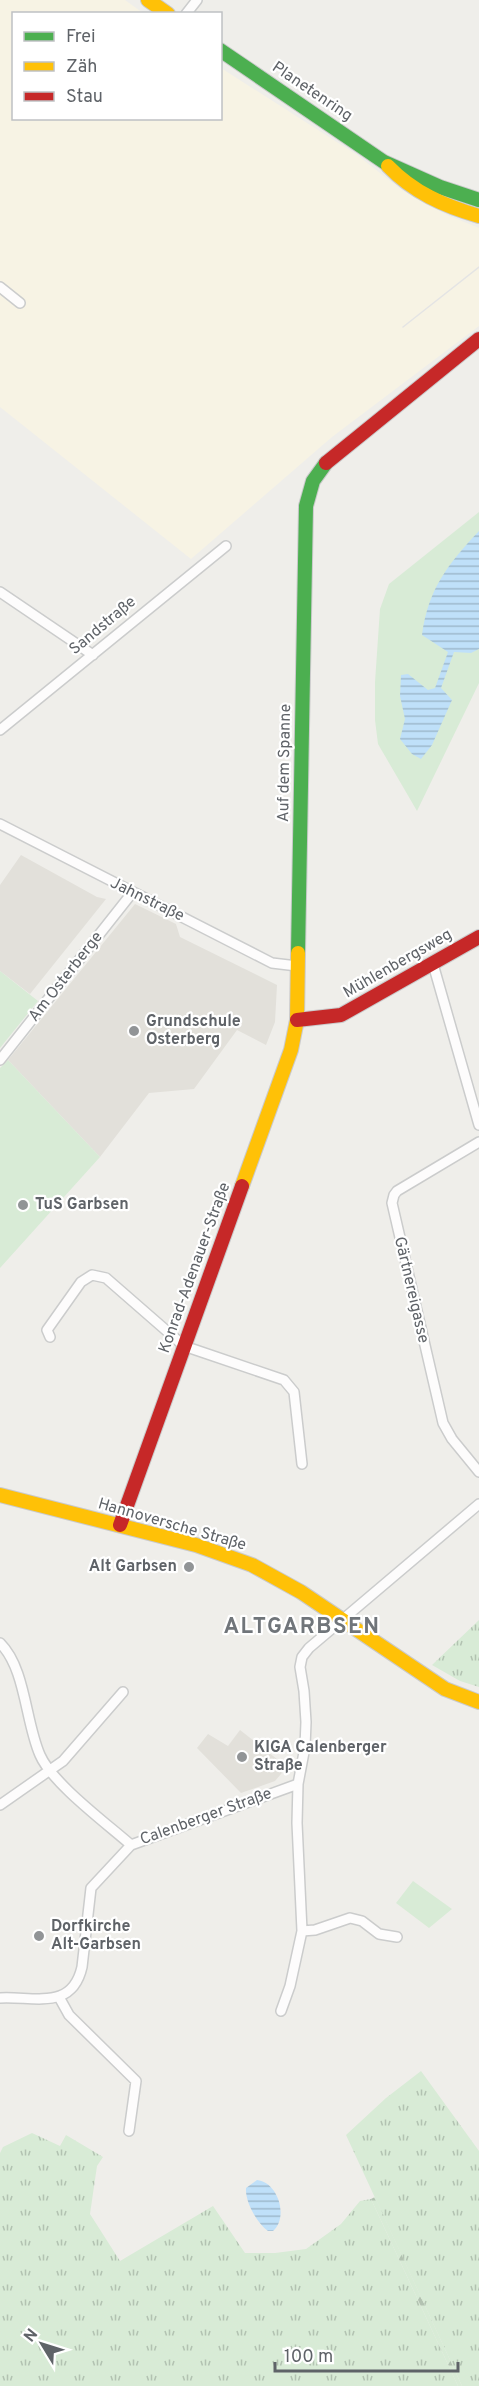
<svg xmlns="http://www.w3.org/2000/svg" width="479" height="2386" viewBox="0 0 479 2386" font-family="Overpass,sans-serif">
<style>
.commercial{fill:#f7f3e4}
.education{fill:#e2e0da}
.grass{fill:url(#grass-tufts)}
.forest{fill:url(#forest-firs)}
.green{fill:#d8ebd6}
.water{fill:url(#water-rules)}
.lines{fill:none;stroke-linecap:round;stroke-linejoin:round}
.street-casing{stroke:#cbcccc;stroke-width:12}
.fast-casing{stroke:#cacacb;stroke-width:16}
.slow-casing{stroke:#cacacb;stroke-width:16}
.jam-casing{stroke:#cacacb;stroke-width:16}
.street{stroke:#fdfcfc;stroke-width:9}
.fast{stroke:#4caf50;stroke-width:14}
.slow{stroke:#ffc107;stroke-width:14}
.jam{stroke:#c62828;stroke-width:14}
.tram{stroke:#e4e4e4;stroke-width:1.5}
.poi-dot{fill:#919496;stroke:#fff;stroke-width:2}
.labels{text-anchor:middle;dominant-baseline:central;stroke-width:4.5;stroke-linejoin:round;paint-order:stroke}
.street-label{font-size:16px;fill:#5f6368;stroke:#fff}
.poi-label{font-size:16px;font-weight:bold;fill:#5f6368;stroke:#fff;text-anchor:start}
.district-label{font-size:22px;font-weight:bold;letter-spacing:1.5px;fill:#70757a;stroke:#fff}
</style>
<defs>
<pattern id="grass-tufts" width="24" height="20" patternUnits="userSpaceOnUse" patternTransform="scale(1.5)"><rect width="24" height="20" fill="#d8ebd6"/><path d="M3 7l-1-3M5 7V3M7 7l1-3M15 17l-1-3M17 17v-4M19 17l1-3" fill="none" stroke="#b2c2b1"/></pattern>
<pattern id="forest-firs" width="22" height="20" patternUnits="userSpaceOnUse" patternTransform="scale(1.5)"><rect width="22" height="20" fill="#d8ebd6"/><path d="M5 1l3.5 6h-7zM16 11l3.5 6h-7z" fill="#b2c2b1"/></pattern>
<pattern id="water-rules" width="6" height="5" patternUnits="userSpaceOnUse" patternTransform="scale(1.5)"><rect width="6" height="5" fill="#bfe0f9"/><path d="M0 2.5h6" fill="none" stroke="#9eb9cd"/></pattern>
</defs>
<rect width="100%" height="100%" fill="#efeeea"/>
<path class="commercial" d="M0 0H125L143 13 14 14V118H220L221 68 357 155 403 191 447 215 479 228V326L332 437 191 559 0 407Z"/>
<path class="education" d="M21 855 97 897 106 899 30 994 0 971V885Z
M135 904 176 924 180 937 277 985 275 1022 266 1045 237 1030 194 1089 149 1093 100 1157 8 1060Z
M240 1730 287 1767 275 1781 241 1793 197 1748 208 1734 228 1746Z"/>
<path class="grass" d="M479 1620V1687L460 1681 432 1665Z
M421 2071 479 2151V2386H462L346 2135 386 2098Z
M32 2133 60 2146 66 2135 103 2157 97 2166 90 2214 120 2261 213 2206 245 2253H275L306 2249 341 2224 360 2201 371 2199 458 2386H0V2153L3 2147Z"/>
<path class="forest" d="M375 2197 462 2386H458L371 2199Z"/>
<path class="green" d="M479 512V683L417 811 378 744 375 720V682L380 609 389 584Z
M0 971 38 1001 0 1048Z
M8 1060 100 1157 0 1268V1068Z
M413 1881 452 1909 429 1928 396 1903Z"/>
<path class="water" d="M479 531V649L471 653 454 652 441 688 452 700 432 745 421 759 412 754 400 739 405 719 400 696 401 675 408 674 428 690 435 688 448 652 422 635C428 589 448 564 479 531Z
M257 2180C278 2182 289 2217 273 2231H268C257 2223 245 2202 246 2188Z"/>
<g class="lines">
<defs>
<path id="street" d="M186 14 197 0
M0 287 20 303
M0 592 93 655
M0 730 226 546
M0 824 272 963 297 966
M433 964 479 1125
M0 1060 132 893
M479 1142 397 1191 394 1195 392 1203 443 1423 452 1439 479 1472
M50 1337 47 1330 81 1282 92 1275 106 1278 184 1346 284 1380 294 1392 302 1464
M0 1643C26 1669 25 1721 40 1755 52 1783 106 1823 131 1845
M0 1805 63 1761 123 1692
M302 1931 315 1930 350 1918 362 1921 379 1934 397 1937
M59 1997 69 2015 136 2081 129 2131
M0 1998C34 1996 72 2011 82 1967L91 1888 131 1845 298 1784
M281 2011 290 1986 302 1931 297 1823 298 1784 305 1747 306 1722 304 1691 300 1667 302 1657 309 1648 479 1504"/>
<path id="fast" d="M220 50 384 162 440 187 479 200
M298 953 306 506 313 481 326 463"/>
<path id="slow" d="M148 0 168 14
M388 166C413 192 444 206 479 216
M242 1186 291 1050 297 1020 298 953
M0 1495 196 1545 252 1565 301 1592 445 1689 479 1702"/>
<path id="jam" d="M326 463 479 339
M297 1020 341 1015 479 937
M120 1525 242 1186"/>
</defs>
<use href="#street" class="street-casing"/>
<use href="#fast" class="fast-casing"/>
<use href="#slow" class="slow-casing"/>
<use href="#jam" class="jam-casing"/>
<use href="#street" class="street"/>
<use href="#fast" class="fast"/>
<use href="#slow" class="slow"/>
<use href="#jam" class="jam"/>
<path class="tram" d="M403 327 479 267"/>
</g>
<g class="poi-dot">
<circle cx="134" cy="1031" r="6"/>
<circle cx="23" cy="1205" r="6"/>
<circle cx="189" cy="1567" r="6"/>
<circle cx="242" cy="1757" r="6"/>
<circle cx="39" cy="1936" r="6"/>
</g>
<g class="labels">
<g class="street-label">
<text transform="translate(312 92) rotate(34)">Planetenring</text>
<text transform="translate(103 626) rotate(-40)">Sandstraße</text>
<text transform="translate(285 763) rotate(-89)">Auf dem Spanne</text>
<text transform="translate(147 900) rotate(26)">Jahnstraße</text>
<text transform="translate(398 964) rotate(-30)">Mühlenbergsweg</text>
<text transform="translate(66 977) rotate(-52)">Am Osterberge</text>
<text transform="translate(195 1268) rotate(-70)">Konrad-Adenauer-Straße</text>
<text transform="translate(411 1290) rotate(77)">Gärtnereigasse</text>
<text transform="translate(172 1525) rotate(16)">Hannoversche Straße</text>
<text transform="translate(206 1817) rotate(-20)">Calenberger Straße</text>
</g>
<g class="poi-label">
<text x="146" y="1022">Grundschule<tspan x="146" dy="18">Osterberg</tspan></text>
<text x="35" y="1205">TuS Garbsen</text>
<text x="177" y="1567" text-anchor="end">Alt Garbsen</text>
<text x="254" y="1748">KIGA Calenberger<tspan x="254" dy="18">Straße</tspan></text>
<text x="51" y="1927">Dorfkirche<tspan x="51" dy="18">Alt-Garbsen</tspan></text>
</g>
<g class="district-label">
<text x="302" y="1627">ALTGARBSEN</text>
</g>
</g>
<rect x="12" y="12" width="210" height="108" fill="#ffffff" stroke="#bfc1c3" stroke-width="1.5"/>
<rect x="24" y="32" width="30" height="9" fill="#4caf50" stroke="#bfc1c3" stroke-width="1.5"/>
<text x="66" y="42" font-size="18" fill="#5f6368">Frei</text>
<rect x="24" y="62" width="30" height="9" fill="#ffc107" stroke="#bfc1c3" stroke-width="1.5"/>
<text x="66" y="72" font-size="18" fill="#5f6368">Zäh</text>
<rect x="24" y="92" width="30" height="9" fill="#c62828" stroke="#bfc1c3" stroke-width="1.5"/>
<text x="66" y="102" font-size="18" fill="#5f6368">Stau</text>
<g transform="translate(42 2344) rotate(308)" stroke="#ffffff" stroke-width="4.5" paint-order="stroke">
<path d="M0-4.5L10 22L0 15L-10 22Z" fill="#5f6368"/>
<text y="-9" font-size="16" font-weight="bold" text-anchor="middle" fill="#5f6368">N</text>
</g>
<path d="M275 2362v9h183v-9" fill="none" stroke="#5f6368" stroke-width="3"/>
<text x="284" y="2362" font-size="18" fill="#5f6368" stroke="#ffffff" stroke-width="4.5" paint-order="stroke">100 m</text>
</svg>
